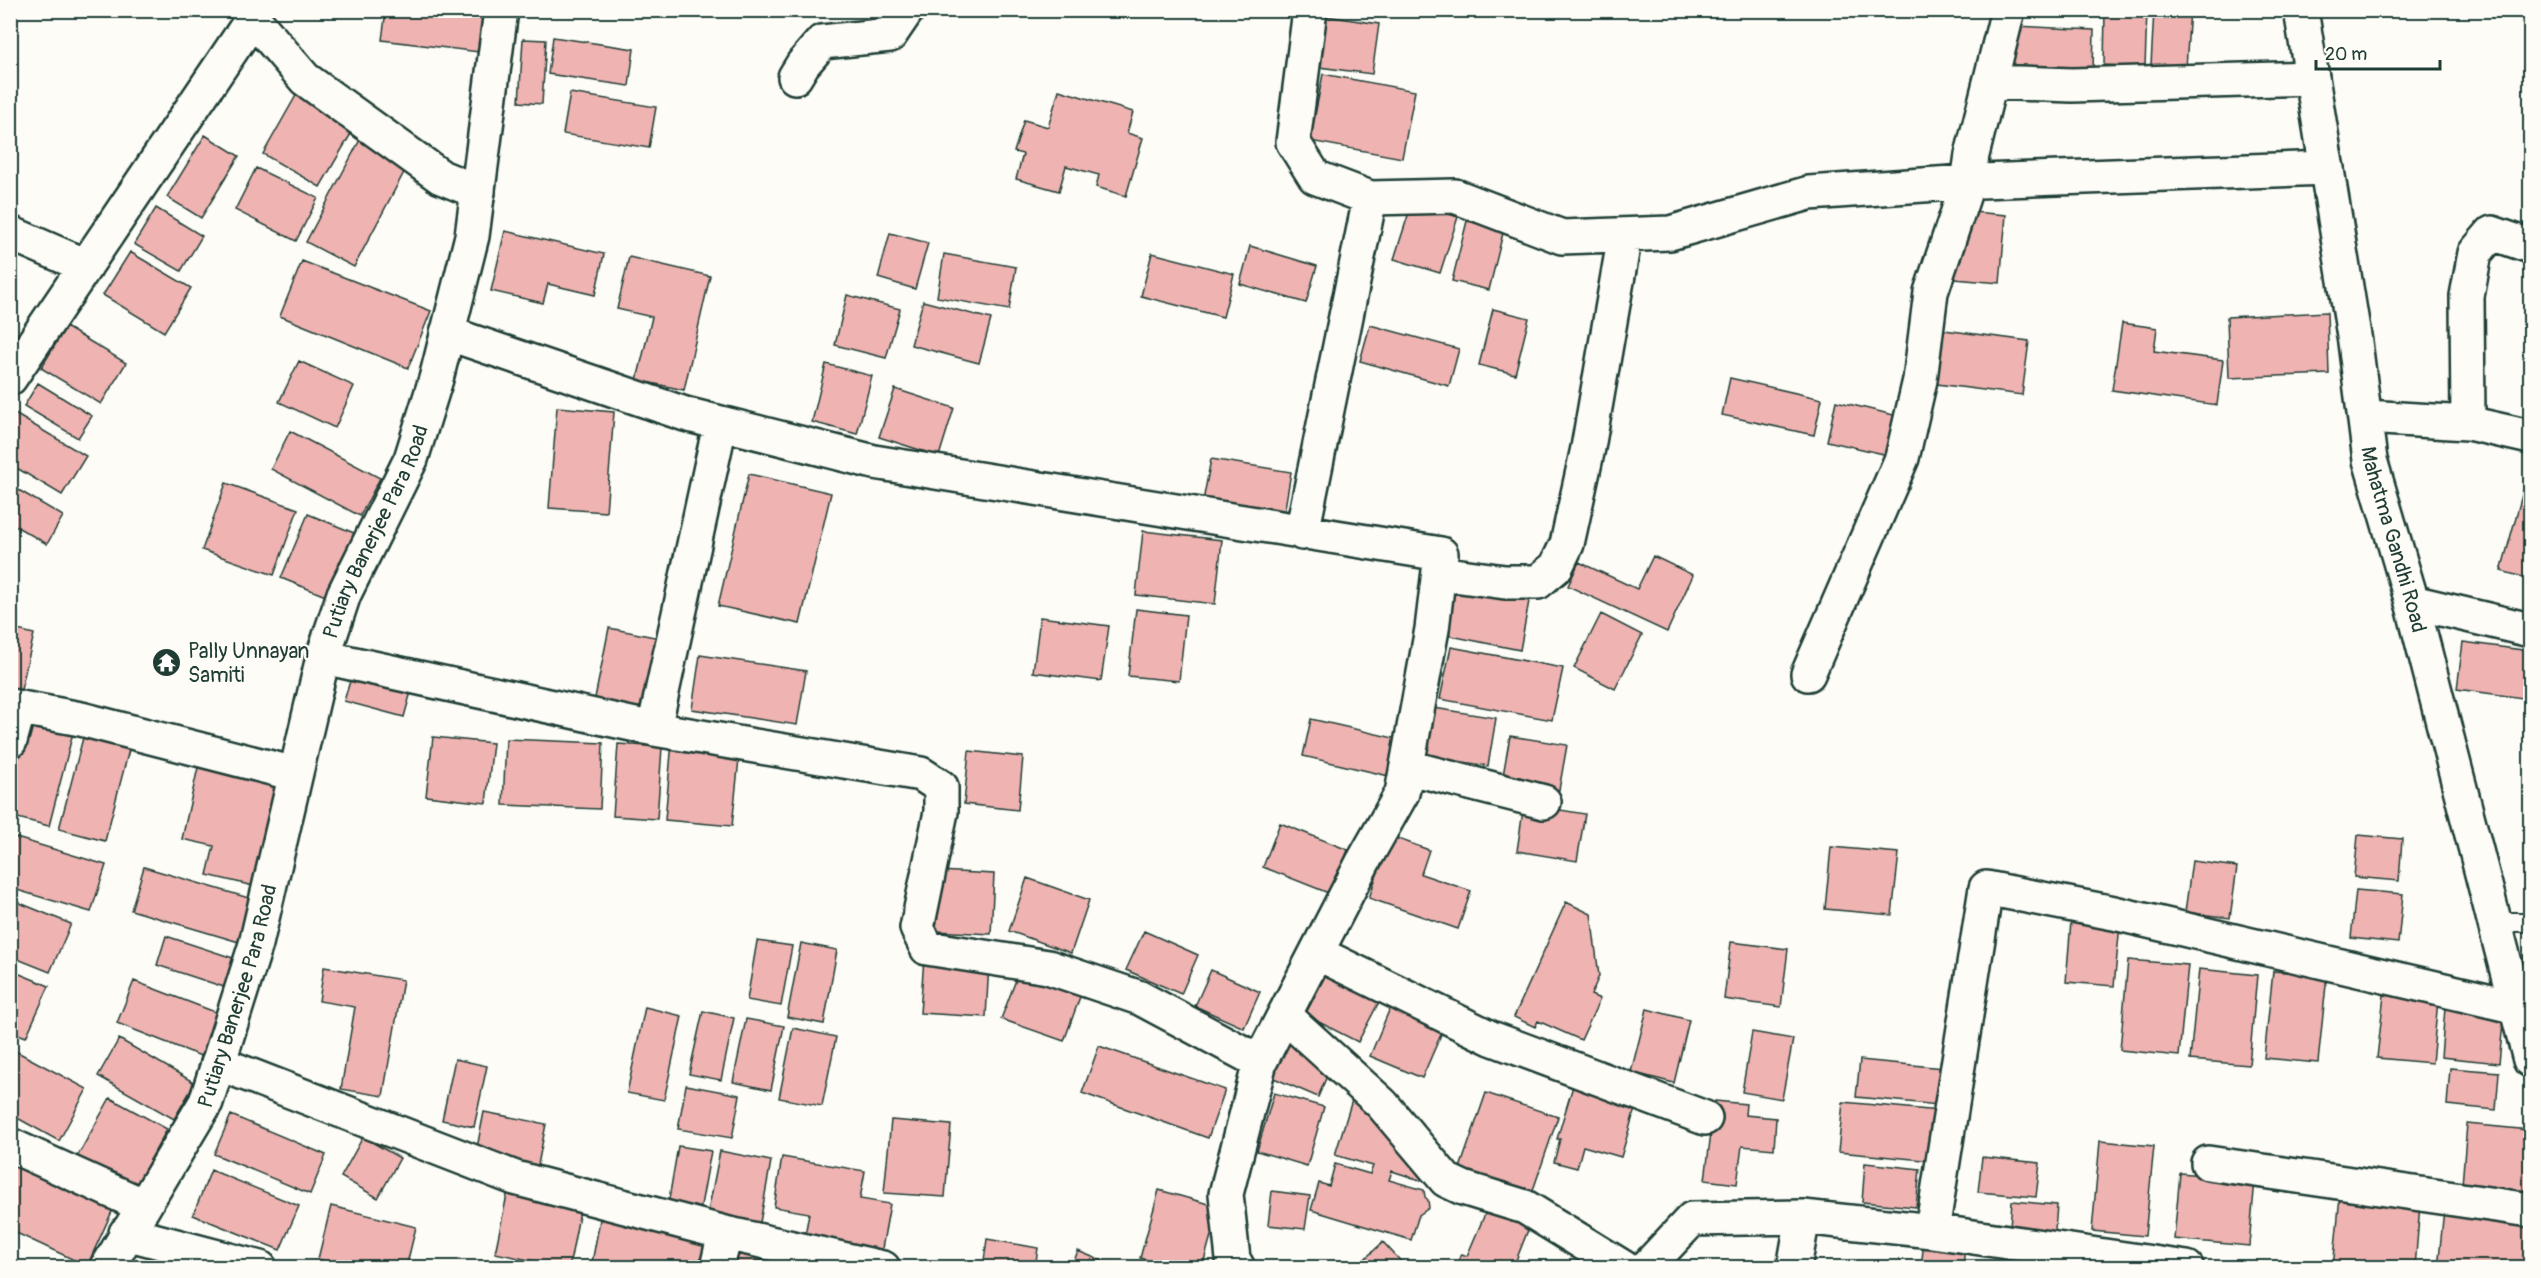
<svg xmlns="http://www.w3.org/2000/svg" width="2541" height="1278" viewBox="0 0 2541 1278" font-family="Pangolin,sans-serif">
<style>
.building{fill:#efb3b1;stroke:#1f3d34;stroke-width:1.5}
.lines{fill:none;stroke-linecap:round;stroke-linejoin:round}
.lane-casing{stroke:#1f3d34;stroke-width:22}
.street-casing{stroke:#1f3d34;stroke-width:38}
.secondary-casing{stroke:#1f3d34;stroke-width:38}
.lane{stroke:#fdfcf7;stroke-width:18}
.street{stroke:#fdfcf7;stroke-width:33}
.secondary{stroke:#fdfcf7;stroke-width:33}
.labels{text-anchor:middle;dominant-baseline:central;stroke-width:4.5;stroke-linejoin:round;paint-order:stroke}
.street-label{font-size:21px;fill:#1f3d34;stroke:#fdfcf7}
.poi-label{font-size:21px;fill:#1f3d34;stroke:#fdfcf7;text-anchor:start}
</style>
<rect width="100%" height="100%" fill="#fdfcf7"/>
<filter id="ink" filterUnits="userSpaceOnUse"><feTurbulence type="fractalNoise" baseFrequency=".0167" numOctaves="2"/><feDisplacementMap in="SourceGraphic" scale="12" xChannelSelector="R" yChannelSelector="G"/><feConvolveMatrix kernelMatrix="1 2 1 2 8 2 1 2 1" color-interpolation-filters="sRGB"/></filter>
<g filter="url(#ink)">
<path class="building" d="M386 10H484L479 52 382 40Z
M1385 10H1443L1442 18Z
M2105 10H2147L2145 67 2104 65Z
M2154 10H2190L2186 67 2151 65Z
M1326 16 1379 24 1372 74 1319 67Z
M2015 26 2094 30 2093 70 2013 67Z
M553 37 634 49 629 86 548 74Z
M523 39 546 40 542 104 519 102Z
M1323 74 1415 91 1402 158 1310 141Z
M1059 90 1133 112 1127 133 1143 138 1126 196 1096 187 1099 175 1066 166 1059 191 1016 179 1023 154 1014 152 1024 120 1048 127Z
M298 92 356 125 320 187 263 154Z
M570 93 656 107 649 148 563 134Z
M363 134 411 159 354 267 306 242Z
M205 135 239 156 201 218 167 197Z
M256 168 318 198 296 241 235 210Z
M1412 203 1458 217 1440 273 1394 259Z
M156 208 202 236 181 271 134 244Z
M1962 211 2006 215 2000 283 1955 279Z
M1467 221 1504 229 1489 290 1452 281Z
M505 231 604 254 595 295 548 284 543 303 491 291Z
M890 233 928 243 915 289 878 278Z
M1250 246 1317 266 1306 303 1240 284Z
M130 252 191 288 164 332 103 295Z
M1152 253 1234 274 1223 317 1141 296Z
M944 254 1016 267 1009 310 937 297Z
M629 257 710 276 684 390 637 380 652 317 617 309Z
M302 261 431 311 408 368 280 316Z
M847 295 900 309 886 358 835 345Z
M923 301 991 319 979 363 911 345Z
M1493 309 1529 318 1515 374 1479 365Z
M2327 312 2329 374 2229 378 2227 317Z
M2122 323 2157 328 2154 351 2223 360 2217 405 2112 390Z
M1370 325 1459 349 1449 386 1360 361Z
M66 327 126 363 101 404 41 368Z
M1944 330 2029 341 2022 395 1937 384Z
M299 361 354 386 335 428 279 402Z
M826 364 872 376 857 434 812 422Z
M1730 378 1822 399 1814 435 1722 415Z
M38 383 92 416 78 438 24 406Z
M895 389 954 408 939 456 879 437Z
M1836 401 1910 419 1901 458 1827 441Z
M557 407 614 412 606 512 549 508Z
M15 414 86 456 62 495 10 464V421Z
M290 431 380 478 360 516 271 469Z
M1211 459 1291 472 1284 514 1203 501Z
M2530 466V579L2501 571Z
M749 474 831 493 800 624 718 606Z
M226 483 298 509 274 575 202 550Z
M10 485 63 516 47 544 10 523Z
M308 514 354 533 328 597 281 578Z
M1143 531 1222 540 1215 604 1136 595Z
M1653 556 1693 575 1667 632 1568 586 1579 562 1637 589Z
M1450 586 1529 601 1520 650 1441 634Z
M1136 609 1186 615 1179 681 1128 676Z
M1601 614 1642 635 1615 689 1574 668Z
M1040 617 1109 626 1101 681 1033 672Z
M10 628 34 634 20 694 10 692Z
M609 628 665 639 651 714 594 703Z
M2463 642 2530 651V699L2457 689Z
M1451 647 1563 668 1552 720 1440 699Z
M700 655 806 671 797 725 692 709Z
M353 671 412 688 404 717 344 701Z
M1434 708 1496 718 1488 766 1426 756Z
M27 716 74 729 49 826 10 816V778Z
M1311 719 1398 739 1389 776 1303 756Z
M84 734 130 746 105 841 59 829Z
M1510 736 1567 745 1559 790 1502 781Z
M433 737 493 743 486 803 426 796Z
M506 739 603 743 600 809 503 805Z
M672 742 740 749 732 826 665 820Z
M618 744 662 747 657 819 613 816Z
M969 751 1023 757 1018 810 964 804Z
M199 763 282 782 258 887 207 875 214 846 182 839Z
M1524 804 1585 814 1577 861 1517 851Z
M1280 823 1348 850 1331 894 1263 867Z
M2358 835 2402 839 2399 881 2354 877Z
M10 836 106 865 91 912 10 888Z
M1390 836 1429 850 1421 874 1471 891 1458 929 1369 898Z
M1831 847 1899 853 1892 915 1825 909Z
M2192 861 2237 867 2230 918 2185 912Z
M144 867 252 899 239 942 131 910Z
M939 871 994 874 991 934 936 931Z
M1027 878 1089 900 1071 953 1009 931Z
M2356 890 2403 894 2398 943 2351 938Z
M10 899 71 924 50 972 10 956Z
M1566 902 1591 914 1599 976 1591 995 1600 999 1581 1040 1538 1021 1535 1027 1514 1017Z
M2071 921 2120 925 2114 986 2066 982Z
M1144 931 1198 955 1181 994 1126 970Z
M166 936 233 958 224 987 157 965Z
M757 941 792 946 781 1006 747 1000Z
M1731 942 1788 949 1781 1007 1724 999Z
M801 943 837 950 824 1024 787 1017Z
M924 958 989 963 986 1017 920 1013Z
M2128 960 2188 965 2179 1056 2120 1050Z
M324 967 403 980 383 1096 341 1089 355 1007 319 1001Z
M1330 967 1383 994 1358 1042 1305 1015Z
M2199 969 2257 975 2249 1065 2190 1060Z
M10 970 49 986 26 1037 10 1031Z
M1211 970 1260 992 1244 1028 1195 1006Z
M2273 971 2327 975 2318 1063 2264 1058Z
M1019 972 1081 994 1064 1041 1001 1019Z
M134 981 228 1017 211 1060 117 1023Z
M2384 995 2438 1000 2432 1063 2377 1058Z
M1393 1001 1446 1023 1422 1078 1370 1056Z
M645 1007 682 1016 664 1100 627 1093Z
M2445 1008 2504 1013 2499 1063 2441 1057Z
M1647 1009 1689 1020 1674 1083 1631 1072Z
M703 1011 734 1018 721 1080 689 1074Z
M746 1019 784 1026 771 1090 733 1082Z
M793 1028 836 1037 822 1106 779 1098Z
M1752 1032 1793 1039 1782 1099 1742 1092Z
M1277 1038 1333 1062 1318 1097 1262 1073Z
M119 1039 195 1083 174 1119 98 1076Z
M1099 1046 1225 1090 1208 1138 1082 1093Z
M10 1048 87 1089 59 1141 10 1114Z
M455 1059 487 1066 474 1127 442 1120Z
M1860 1060 1943 1068 1939 1105 1856 1097Z
M2450 1068 2499 1072 2496 1110 2447 1105Z
M1576 1076 1639 1095 1621 1157 1583 1146 1577 1168 1554 1162 1560 1139H1557Z
M1357 1084 1431 1168 1426 1182 1392 1171 1389 1180 1424 1190 1425 1197 1428 1200 1429 1208 1419 1215 1411 1240 1311 1210 1319 1183 1329 1186 1335 1164 1370 1174 1373 1166 1335 1155Z
M686 1085 740 1095 732 1138 678 1129Z
M1274 1093 1324 1107 1307 1166 1257 1151Z
M1486 1093 1558 1117 1532 1193 1460 1168Z
M110 1098 167 1129 133 1191 76 1159Z
M1715 1101 1746 1104 1745 1115 1776 1118 1774 1149 1742 1146 1737 1184 1705 1180Z
M1843 1102 1939 1111 1934 1161 1838 1152Z
M484 1112 546 1124 537 1170 475 1158Z
M231 1115 326 1155 310 1194 214 1154Z
M891 1120 951 1125 945 1197 884 1193Z
M2467 1124 2530 1130 2528 1191 2462 1185Z
M363 1137 400 1158 378 1198 341 1177Z
M2100 1141 2154 1146 2145 1236 2092 1231Z
M678 1146 711 1151 700 1211 668 1205Z
M720 1151 771 1161 759 1228 707 1217Z
M782 1157 865 1171 860 1199 890 1204 880 1260 803 1247 809 1213 774 1207Z
M1982 1157 2040 1163 2036 1197 1978 1192Z
M14 1161 114 1207 87 1266 10 1230V1168Z
M1865 1163 1920 1169 1916 1207 1862 1202Z
M211 1170 299 1206 280 1250 193 1215Z
M2180 1173 2255 1180 2249 1246 2174 1239Z
M508 1190 581 1205 569 1268 495 1253Z
M1159 1190 1219 1207 1202 1268H1176L1140 1258Z
M1272 1191 1310 1196 1305 1229 1268 1225Z
M2340 1196 2420 1204 2415 1268H2333Z
M2012 1201 2057 1205 2054 1243 2009 1239Z
M331 1206 416 1227 406 1268H350L318 1259Z
M2444 1209 2530 1218V1268H2438Z
M1505 1212 1530 1225 1513 1268H1455L1462 1254 1467 1256 1485 1214Z
M601 1214 719 1238 713 1268H591Z
M727 1236 804 1253 801 1268H721Z
M987 1239 1038 1248 1035 1268H983Z
M1924 1241 1965 1245 1963 1268H1921Z
M1383 1242 1407 1268H1355Z
M1078 1251 1119 1268H1071Z
M163 1253 219 1268H155Z"/>
<g class="lines">
<defs>
<path id="lane" d="M2495 922H2530"/>
<path id="street" d="M246 10 305 79 441 177 478 192
M1310 10 1293 142 1315 177 1370 198
M795 77 803 64 822 42 890 35 907 10
M1990 82 2072 85 2312 78
M10 233 86 266
M447 333 685 414 874 462 1441 554 1432 629 1402 793 1363 862 1260 1062 1226 1194 1233 1259 1238 1268
M10 378 253 18
M2365 417 2468 423 2530 437
M2468 423 2467 296 2475 253 2492 233 2530 246
M1302 533 1370 198 1455 196 1562 237 1670 233 1809 193 1980 181 2327 168
M1439 573 1505 582H1538L1556 567 1567 544 1588 448 1625 235
M2412 602 2530 630
M323 657 654 729 921 774 941 787V812L917 928 927 948 1048 967 1140 998 1260 1062
M1808 674 1902 458 1920 380 1931 292 1968 182 1972 155 2008 10
M10 706 81 719 295 774
M654 729 720 425
M10 741 19 708
M1407 767 1544 802
M1317 953 1491 1038 1705 1118
M1284 1015 1382 1104 1446 1180 1463 1188 1525 1207 1624 1268
M218 1063 515 1178 725 1233 883 1268
M10 1145 142 1205
M2208 1163 2530 1210
M1932 1231 1986 888 2114 913 2517 1007
M126 1233 260 1268
M717 1268 725 1233
M1646 1268 1692 1219 1803 1217 1932 1231 2187 1268
M1794 1268 1803 1217"/>
<g id="secondary">
<path id="s1" d="M2301 10 2355 342 2370 460 2412 602 2530 1060"/>
<path id="s2" d="M107 1268 206 1102 256 944 323 657 344 594 411 459 436 379 472 236 501 10"/>
</g>
</defs>
<use href="#lane" class="lane-casing"/>
<use href="#street" class="street-casing"/>
<use href="#secondary" class="secondary-casing"/>
<use href="#lane" class="lane"/>
<use href="#street" class="street"/>
<use href="#secondary" class="secondary"/>
</g>
</g>
<defs>
<symbol id="temple-disc" viewBox="-11 -11 22 22"><circle r="9.5" fill="#1f3d34" stroke="#fdfcf7"/><path d="M0-6L5-2H3V0L6.5 2.5H4V6H1.5V3h-3V6H-4V2.5H-6.5L-3 0V-2H-5Z" fill="#fff"/></symbol>
</defs>
<g fill-rule="evenodd">
<use href="#temple-disc" x="150" y="646" width="33" height="33"/>
</g>
<g class="labels">
<g class="street-label">
<text stroke="none"><textPath href="#s2" startOffset="790">Putiary Banerjee Para Road</textPath></text>
<text stroke="none"><textPath href="#s1" startOffset="538">Mahatma Gandhi Road</textPath></text>
<text stroke="none"><textPath href="#s2" startOffset="304">Putiary Banerjee Para Road</textPath></text>
</g>
<g class="poi-label">
<text x="188" y="651">Pally Unnayan<tspan x="188" dy="24">Samiti</tspan></text>
</g>
</g>
<rect width="2541" height="1278" fill="none" stroke="#fdfcf7" stroke-width="36"/>
<rect x="18" y="18" width="2505" height="1242" fill="none" stroke="#1f3d34" stroke-width="2" filter="url(#ink)"/>
<path d="M2316 60v9h124v-9" fill="none" stroke="#1f3d34" stroke-width="3"/>
<text x="2325" y="60" font-size="18" fill="#1f3d34" stroke="#fdfcf7" stroke-width="4.5" paint-order="stroke">20 m</text>
</svg>
